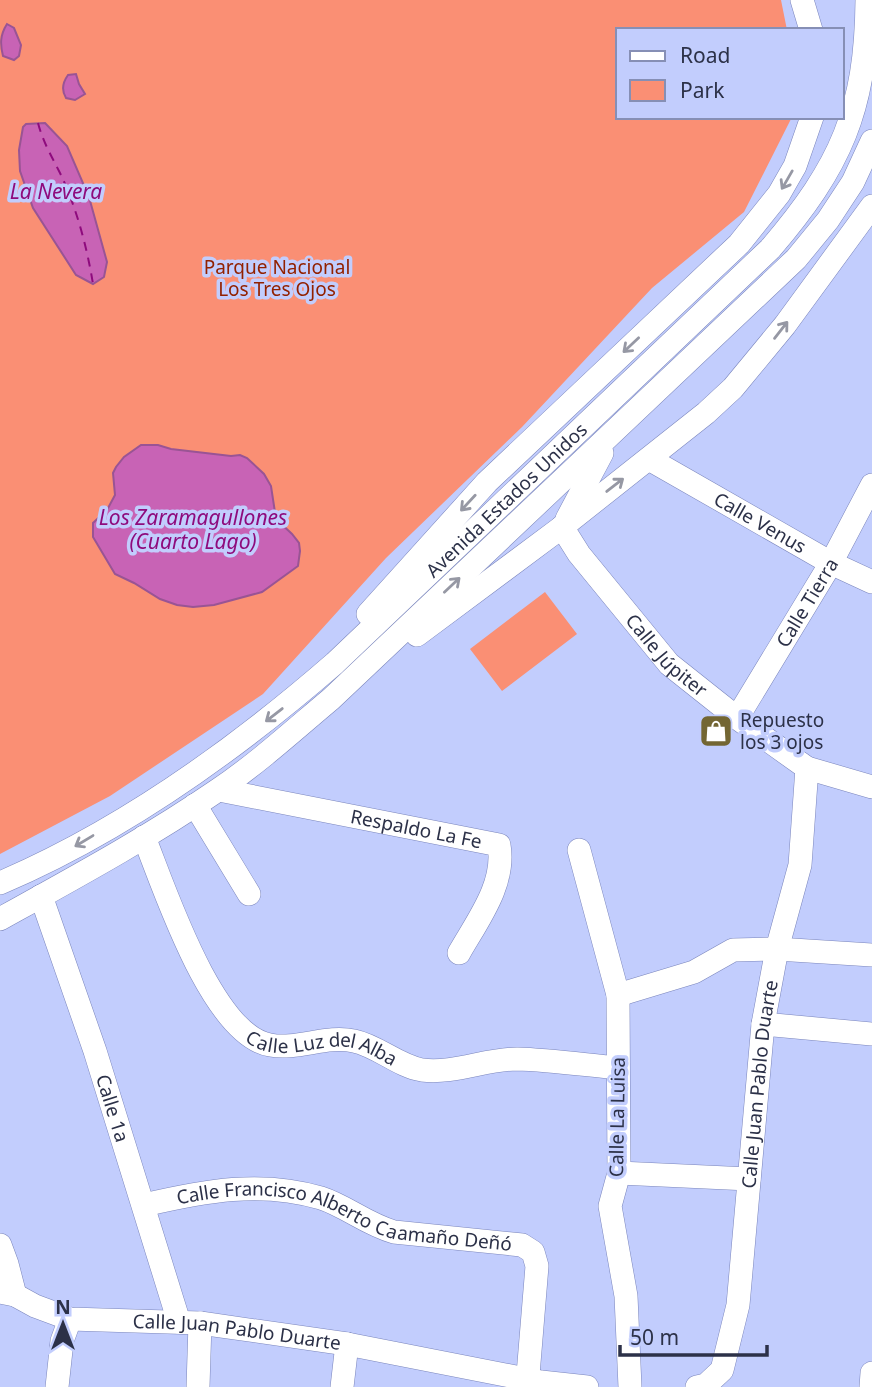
<svg xmlns="http://www.w3.org/2000/svg" width="872" height="1387" viewBox="0 0 872 1387" font-family="'Noto Sans',sans-serif">
<style>
.green{fill:#fa8f74}
.water{fill:#c863b5;stroke:#995494;stroke-width:2}
.lines{fill:none;stroke-linecap:round;stroke-linejoin:round}
.ferry{stroke:#8e0b7d;stroke-width:2;stroke-dasharray:9 7;stroke-linecap:butt}
.minor-casing{stroke:#7a85bc;stroke-width:24}
.minor{stroke:#fff;stroke-width:23}
.oneway{stroke:#9698a4}
.labels{text-anchor:middle;dominant-baseline:central;stroke-width:7;stroke-linejoin:round;paint-order:stroke}
.park-label{font-size:19px;fill:#922100;stroke:#c2cdfd}
.street-label{font-size:19px;fill:#2c3148;stroke:#c2cdfd}
.poi-label{font-size:19px;fill:#2c3148;stroke:#c2cdfd;text-anchor:start}
.water-label{font-size:21px;font-style:italic;fill:#8e0b7d;stroke:#c2cdfd}
</style>
<rect width="100%" height="100%" fill="#c2cdfd"/>
<path class="green" d="M0 0H781L787 30H618V117H792L744 212 652 288 522 427 386 558 263 694 110 796 0 854Z
M545 592 577 634 502 691 470 649Z"/>
<path class="water" d="M7 24 14 28 21 45 19 56 14 60 3 56C0 44 0 35 7 24Z
M76 74 79 84 85 94 75 100 66 98C61 90 63 82 68 75Z
M45 123 67 146 89 197 107 262 104 277 93 284 76 275 33 208 20 171 19 150 23 127 26 124Z
M141 445H158L171 449 231 456 240 455 247 458 264 474 271 486 276 519 292 534 299 543 300 551 298 566 262 592 214 605 193 607 177 605 160 599 134 583 115 574 93 537V523L107 510 115 495 113 473 116 467 124 457Z"/>
<g class="lines">
<path class="ferry" d="M38 123C43 142 51 155 60 173 76 206 87 247 93 284"/>
<defs>
<g id="minor">
<path d="M802 0 811 30"/>
<path id="s1" d="M649 459 831 563 872 582"/>
<path d="M567 519 602 453"/>
<path id="s2" d="M562 527 579 554 669 664 737 718 807 768 872 787"/>
<path d="M368 614 487 482 739 244 779 194 795 166 812 117"/>
<path d="M417 635 562 527 706 413 733 388 785 325 872 206"/>
<path id="s3" d="M737 718 831 563 872 485"/>
<path id="s4" d="M219 790 499 845C506 884 477 921 459 953"/>
<path d="M195 805 249 894"/>
<path id="s5" d="M144 837C164 887 212 1035 270 1045 298 1050 326 1035 354 1041 378 1046 398 1066 422 1070 454 1074 486 1059 517 1059 551 1060 585 1065 618 1068"/>
<path d="M579 850 618 995 619 1173 610 1206 626 1296 630 1387"/>
<path id="s6" d="M0 883C122 831 235 750 335 663L770 249C841 166 866 110 867 0"/>
<path id="s7" d="M41 896 95 1051 179 1322"/>
<path d="M0 919C74 878 148 838 218 790 258 763 294 730 331 699L796 259 828 220 853 182 872 141"/>
<path d="M618 995 694 972 733 950 777 949 872 955"/>
<path d="M763 1024 872 1034"/>
<path d="M619 1173 749 1179"/>
<path id="s8" d="M144 1205C204 1191 261 1180 321 1198 346 1206 366 1224 394 1232L522 1245 533 1252 537 1266 527 1387"/>
<path d="M0 1245 7 1264 15 1295"/>
<path id="s9" d="M0 1292 15 1295 35 1306 70 1319 200 1323 347 1344 541 1382 587 1387"/>
<path d="M57 1387 62 1341 70 1319"/>
<path d="M198 1387 200 1323"/>
<path d="M342 1387 347 1344"/>
<path id="s10" d="M697 1387 706 1385 722 1370 738 1305 763 1024 777 949 800 865 807 768"/>
<path d="M871 1387 872 1373"/>
</g>
</defs>
<use href="#minor" class="minor-casing"/>
<use href="#minor" class="minor"/>
</g>
<defs><path id="oneway-shaft" d="M-6 0H5M1.5-3L5.5 0L1.5 3" fill="none" stroke-width="1.6" stroke-linecap="round" stroke-linejoin="round" transform="scale(1.75)"/></defs>
<g class="oneway">
<use href="#oneway-shaft" transform="translate(787 180) rotate(120)"/>
<use href="#oneway-shaft" transform="translate(781 330) rotate(-52)"/>
<use href="#oneway-shaft" transform="translate(631 345) rotate(137)"/>
<use href="#oneway-shaft" transform="translate(615 485) rotate(-38)"/>
<use href="#oneway-shaft" transform="translate(468 503) rotate(133)"/>
<use href="#oneway-shaft" transform="translate(452 585) rotate(-43)"/>
<use href="#oneway-shaft" transform="translate(274 715) rotate(142)"/>
<use href="#oneway-shaft" transform="translate(84 841) rotate(149)"/>
</g>
<defs>
<symbol id="shop-square" viewBox="-11 -11 22 22"><rect x="-9" y="-9" width="18" height="18" rx="4" fill="#736633" stroke="#c2cdfd"/><path d="M-5-2.5h2.3a2.7 3.5 0 0 1 5.4 0H5L5.5 6h-11ZM-1.5-2.5h3a1.5 2.3 0 0 0-3 0Z" fill="#fff"/></symbol>
</defs>
<g fill-rule="evenodd">
<use href="#shop-square" x="697" y="712" width="38" height="38"/>
</g>
<g class="labels">
<g class="park-label">
<text x="277" y="267">Parque Nacional<tspan x="277" dy="22">Los Tres Ojos</tspan></text>
</g>
<g class="street-label">
<text stroke="none"><textPath href="#s6" startOffset="639">Avenida Estados Unidos</textPath></text>
<text stroke="none"><textPath href="#s1" startOffset="128">Calle Venus</textPath></text>
<text stroke="none"><textPath href="#s3" startOffset="135">Calle Tierra</textPath></text>
<text stroke="none"><textPath href="#s2" startOffset="166">Calle Júpiter</textPath></text>
<text stroke="none"><textPath href="#s4" startOffset="201">Respaldo La Fe</textPath></text>
<text stroke="none"><textPath href="#s5" startOffset="303">Calle Luz del Alba</textPath></text>
<text stroke="none"><textPath href="#s10" startOffset="320">Calle Juan Pablo Duarte</textPath></text>
<text stroke="none"><textPath href="#s7" startOffset="224">Calle 1a</textPath></text>
<text transform="translate(617 1117) rotate(-89)">Calle La Luisa</text>
<text stroke="none"><textPath href="#s8" startOffset="206">Calle Francisco Alberto Caamaño Deñó</textPath></text>
<text stroke="none"><textPath href="#s9" startOffset="243">Calle Juan Pablo Duarte</textPath></text>
</g>
<g class="poi-label">
<text x="740" y="720">Repuesto<tspan x="740" dy="22">los 3 ojos</tspan></text>
</g>
<g class="water-label">
<text x="56" y="191">La Nevera</text>
<text x="193" y="517">Los Zaramagullones<tspan x="193" dy="24">(Cuarto Lago)</tspan></text>
</g>
</g>
<rect x="616" y="28" width="228" height="91" fill="#c2cdfd" stroke="#868fb5" stroke-width="2"/>
<rect x="630" y="51" width="35" height="10" fill="#ffffff" stroke="#868fb5" stroke-width="2"/>
<text x="680" y="63" font-size="21" fill="#2c3148">Road</text>
<rect x="630" y="80" width="35" height="21" fill="#fa8f74" stroke="#868fb5" stroke-width="2"/>
<text x="680" y="98" font-size="21" fill="#2c3148">Park</text>
<g transform="translate(63 1324)" stroke="#c2cdfd" stroke-width="5" paint-order="stroke">
<path d="M0-5L12 26L0 18L-12 26Z" fill="#2c3148"/>
<text y="-10" font-size="19" font-weight="bold" text-anchor="middle" fill="#2c3148">N</text>
</g>
<path d="M620 1345v10h147v-10" fill="none" stroke="#2c3148" stroke-width="3.5"/>
<text x="630" y="1345" font-size="21" fill="#2c3148" stroke="#c2cdfd" stroke-width="5" paint-order="stroke">50 m</text>
</svg>
